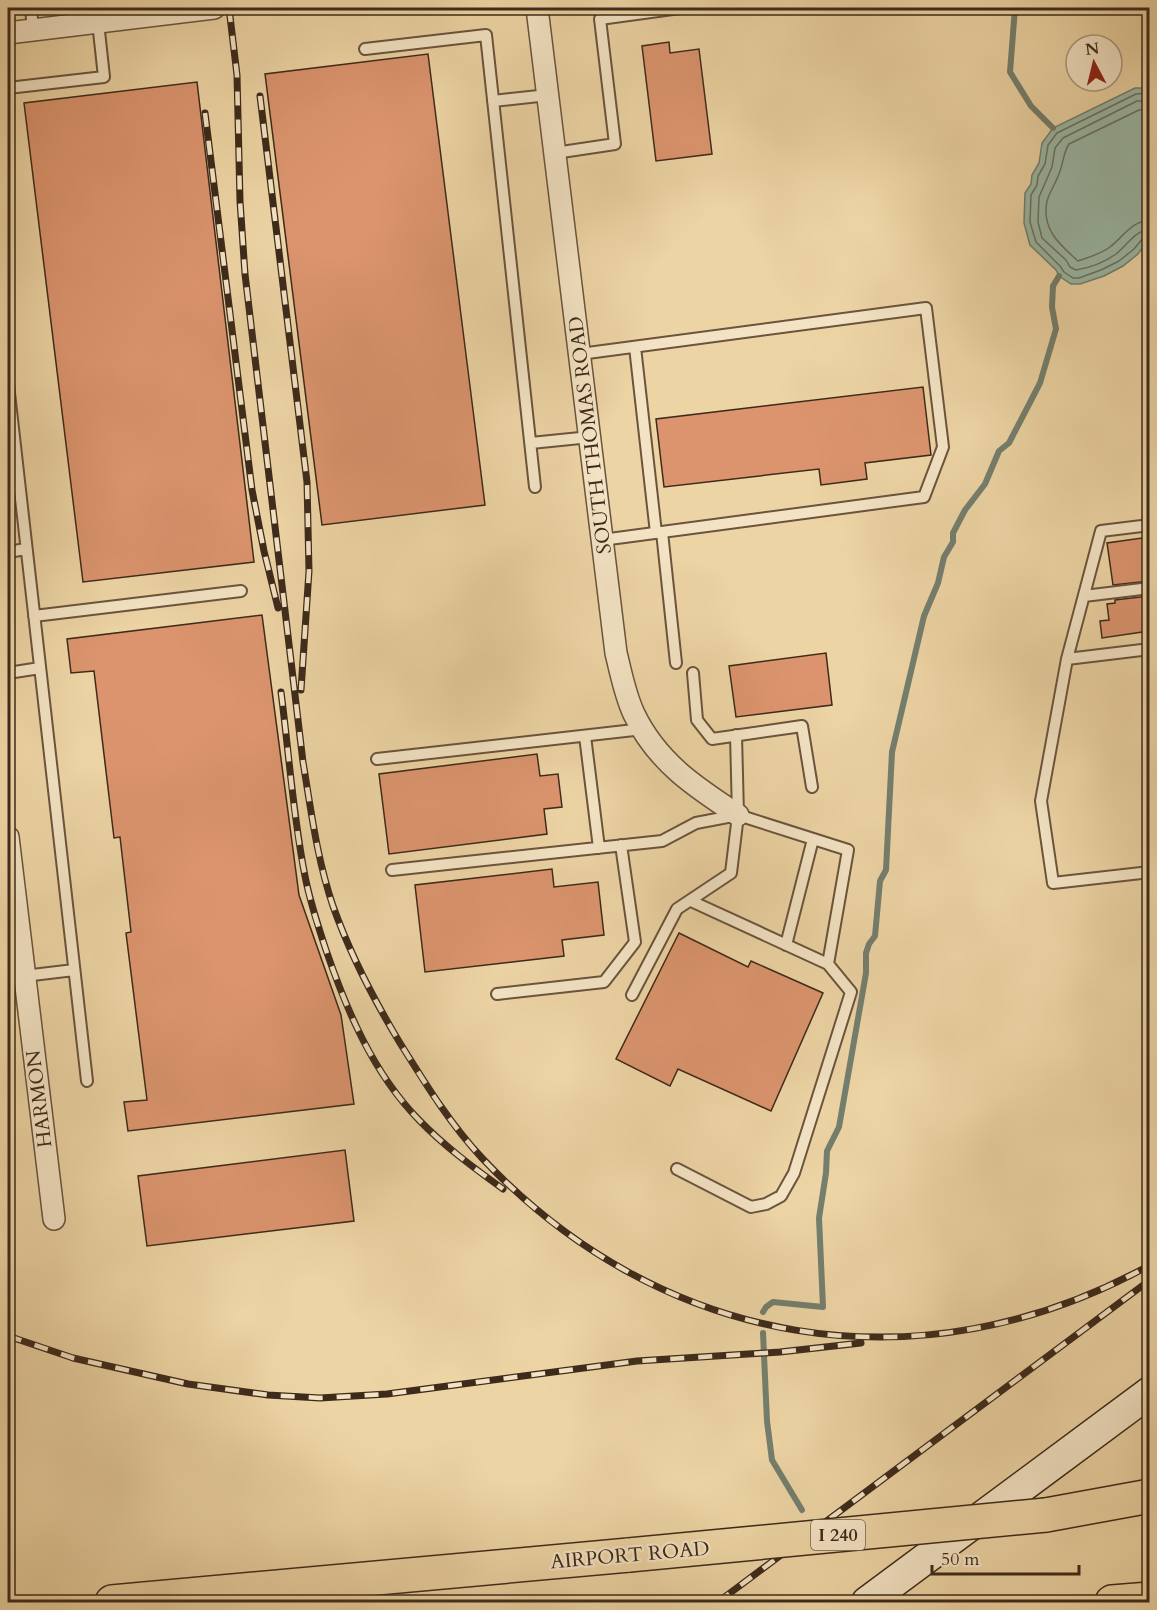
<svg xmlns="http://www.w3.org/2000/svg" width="1157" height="1610" viewBox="0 0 1157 1610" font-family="Cardo,serif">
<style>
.water{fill:#99b8a6;stroke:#747f6e;stroke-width:1.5}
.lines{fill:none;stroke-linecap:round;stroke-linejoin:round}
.shore{stroke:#6b7160;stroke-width:1.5}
.stream{stroke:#747f6e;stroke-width:6}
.building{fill:#db946e;stroke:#3d2a1b;stroke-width:1.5}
.lane-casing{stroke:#69543d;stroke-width:14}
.street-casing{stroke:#69543d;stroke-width:24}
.secondary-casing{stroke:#3d2a1b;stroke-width:33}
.highway-casing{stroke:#3d2a1b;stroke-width:36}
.lane{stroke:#f3e3c4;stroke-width:10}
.street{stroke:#f3e3c4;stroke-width:21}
.secondary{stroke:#f3e3c4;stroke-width:30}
.highway{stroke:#edd4a4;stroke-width:33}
.rail-casing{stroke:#3d2a1b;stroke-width:7}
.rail{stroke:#f3e3c4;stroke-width:4.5;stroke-dasharray:14;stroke-linecap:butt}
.highway-bridge-casing{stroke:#3d2a1b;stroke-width:36;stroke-linecap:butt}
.highway-bridge{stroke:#edd4a4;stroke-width:33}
.labels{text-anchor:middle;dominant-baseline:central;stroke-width:4.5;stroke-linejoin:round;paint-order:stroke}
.shield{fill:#f3e3c4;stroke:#74624e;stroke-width:1.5}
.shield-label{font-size:18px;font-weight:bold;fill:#3d2a1b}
.street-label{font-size:20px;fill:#3d2a1b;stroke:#f3e3c4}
</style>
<rect width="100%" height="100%" fill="#edd4a4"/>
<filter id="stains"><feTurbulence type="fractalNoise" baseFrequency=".00333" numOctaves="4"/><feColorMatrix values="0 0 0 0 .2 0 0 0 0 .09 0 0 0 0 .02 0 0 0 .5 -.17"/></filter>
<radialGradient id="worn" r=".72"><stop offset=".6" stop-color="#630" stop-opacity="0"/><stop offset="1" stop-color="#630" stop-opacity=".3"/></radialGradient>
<path class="water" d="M1135 88H1149V239L1138 254 1123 266 1104 276 1080 284H1071L1059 276 1056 270 1030 245 1024 223 1025 193 1031 184 1032 175 1039 163 1042 143 1053 128Z"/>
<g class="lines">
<path class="shore" d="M1150 93 1136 94 1057 133 1048 145 1045 164 1038 176 1037 185 1031 195 1030 222 1036 242 1060 266 1064 272 1073 278H1079L1101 270 1119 261 1134 249 1143 238 1150 236
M1150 101H1137L1063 138 1055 148 1052 167 1039 197 1038 222 1042 238 1066 260 1070 267 1076 270C1089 268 1105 262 1116 254 1126 246 1136 230 1150 229
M1150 110H1139L1069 144C1063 153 1064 161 1060 171 1057 181 1050 191 1047 201 1041 229 1060 245 1078 261 1089 257 1101 254 1110 247 1123 237 1132 221 1150 220"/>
<path class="stream" d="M1015 8 1010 72 1031 106 1053 128
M763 1312 766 1307 773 1302 823 1307 819 1218 826 1173 827 1151 839 1127 866 973V953L869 944 875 936 880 881 886 870 892 752 924 616 938 583 944 557 953 542V533L965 510 985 484 999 451 1009 443 1040 383 1056 329 1052 307 1053 286 1059 276
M763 1333 767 1421 772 1460 802 1510"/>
</g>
<path class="building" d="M669 42 670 53 699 49 712 154 656 161 642 46Z
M428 54 485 505 322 525 265 74Z
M197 82 254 562 83 582 24 103Z
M923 387 931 455 865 463 867 479 821 485 819 469 664 487 656 419Z
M1149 537V581L1113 585 1107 543Z
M1149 596V631L1102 638 1100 621 1109 620 1107 604 1115 603V600Z
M262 615 299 895 341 1015 354 1104 128 1131 124 1102 147 1100 126 933 131 932 120 837 114 838 94 671 71 673 67 639Z
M826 653 832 705 736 717 729 666Z
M537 754 540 776 558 774 562 807 544 809 547 834 389 854 379 774Z
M552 869 554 887 598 882 604 935 562 940 564 956 425 972 415 885Z
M679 933 748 967 751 961 823 993 771 1111 678 1069 670 1086 616 1059Z
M345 1150 354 1221 147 1246 138 1176Z"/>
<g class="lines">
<defs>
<path id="lane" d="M31 8 33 30
M365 49 486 35 535 487
M8 88 104 77 98 22
M493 101 548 95
M555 153 615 144 600 19 680 8
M635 347 656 533
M580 354 926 308 943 447 924 497 602 540
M8 384 87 1081
M531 443 590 437
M1150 525 1101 531 1067 659 1041 801 1053 883 1150 872
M662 532 676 663
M8 552 26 549
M1084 596 1150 588
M34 616 241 591
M1067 659 1150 649
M8 673 40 668
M693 673 697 720 712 739 802 726 812 787
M585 736 599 848
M377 759 643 729
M392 870 662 841 696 823 738 815 848 850 828 964 691 901
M786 945 813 839
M24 976 74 970
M497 994 604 982 635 942 621 845
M632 995 677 909 731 873 738 815 736 735
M677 1169 751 1207 766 1204 781 1196 794 1173 851 992 828 964"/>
<path id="street" d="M537 8 616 653C621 673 625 695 634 714 657 762 695 787 738 815
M8 33 214 8
M8 837 54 1219"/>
<path id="secondary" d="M867 1602 1150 1392"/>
<path id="highway" d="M1046 1515 1150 1496
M112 1602 629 1555
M1112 1602 1150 1599"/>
</defs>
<use href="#lane" class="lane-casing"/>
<use href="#street" class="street-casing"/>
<use href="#secondary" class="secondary-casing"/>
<use href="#highway" class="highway-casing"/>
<use href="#lane" class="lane"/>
<use href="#street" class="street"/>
<use href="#secondary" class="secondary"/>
<use href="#highway" class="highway"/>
<defs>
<path id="rail" d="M229 8 237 75 240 201 245 274 303 762C311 810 317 859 333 906 350 954 374 1000 400 1043 425 1083 450 1124 482 1158 661 1348 920 1392 1150 1265
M260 96 307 482 309 571 301 690
M205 113 252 490 264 551 278 608
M281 692C289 753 293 816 305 876 310 902 318 926 326 950 347 1011 373 1073 419 1120 444 1146 474 1168 503 1189
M8 1336 73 1358 188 1384 268 1395 320 1398 387 1394 637 1361 780 1352 861 1343
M718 1602 1150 1280"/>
</defs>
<use href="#rail" class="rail-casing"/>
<use href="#rail" class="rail"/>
<defs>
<path id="highway-bridge" d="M629 1555 1046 1515"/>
</defs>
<use href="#highway-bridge" class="highway-bridge-casing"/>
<use href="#highway-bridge" class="highway-bridge"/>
</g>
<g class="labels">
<rect class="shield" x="811" y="1520" width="54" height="30" rx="4.5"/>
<g class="shield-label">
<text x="838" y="1535">I 240</text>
</g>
<g class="street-label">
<text transform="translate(590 435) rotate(-97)">SOUTH THOMAS ROAD</text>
<text transform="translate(39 1099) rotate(-97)">HARMON</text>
<text transform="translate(630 1555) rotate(-5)">AIRPORT ROAD</text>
</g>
</g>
<rect width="1157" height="1610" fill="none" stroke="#edd4a4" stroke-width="30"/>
<rect x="9" y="9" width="1139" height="1592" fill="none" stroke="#3d2a1b" stroke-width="3"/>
<rect x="15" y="15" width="1127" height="1580" fill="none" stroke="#3d2a1b" stroke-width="1.5"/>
<g transform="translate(1094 63) rotate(353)"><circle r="28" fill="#f3e3c4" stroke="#aa9980" stroke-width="1.5"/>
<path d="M0-4.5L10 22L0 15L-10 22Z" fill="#8f2418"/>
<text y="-9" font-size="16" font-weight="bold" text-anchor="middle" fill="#3d2a1b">N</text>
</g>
<path d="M932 1565v9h147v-9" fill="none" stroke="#3d2a1b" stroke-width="3"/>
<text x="941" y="1565" font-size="18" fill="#3d2a1b" stroke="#f3e3c4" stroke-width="4.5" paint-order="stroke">50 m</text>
<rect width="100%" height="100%" filter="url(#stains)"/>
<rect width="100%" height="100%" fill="url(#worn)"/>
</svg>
